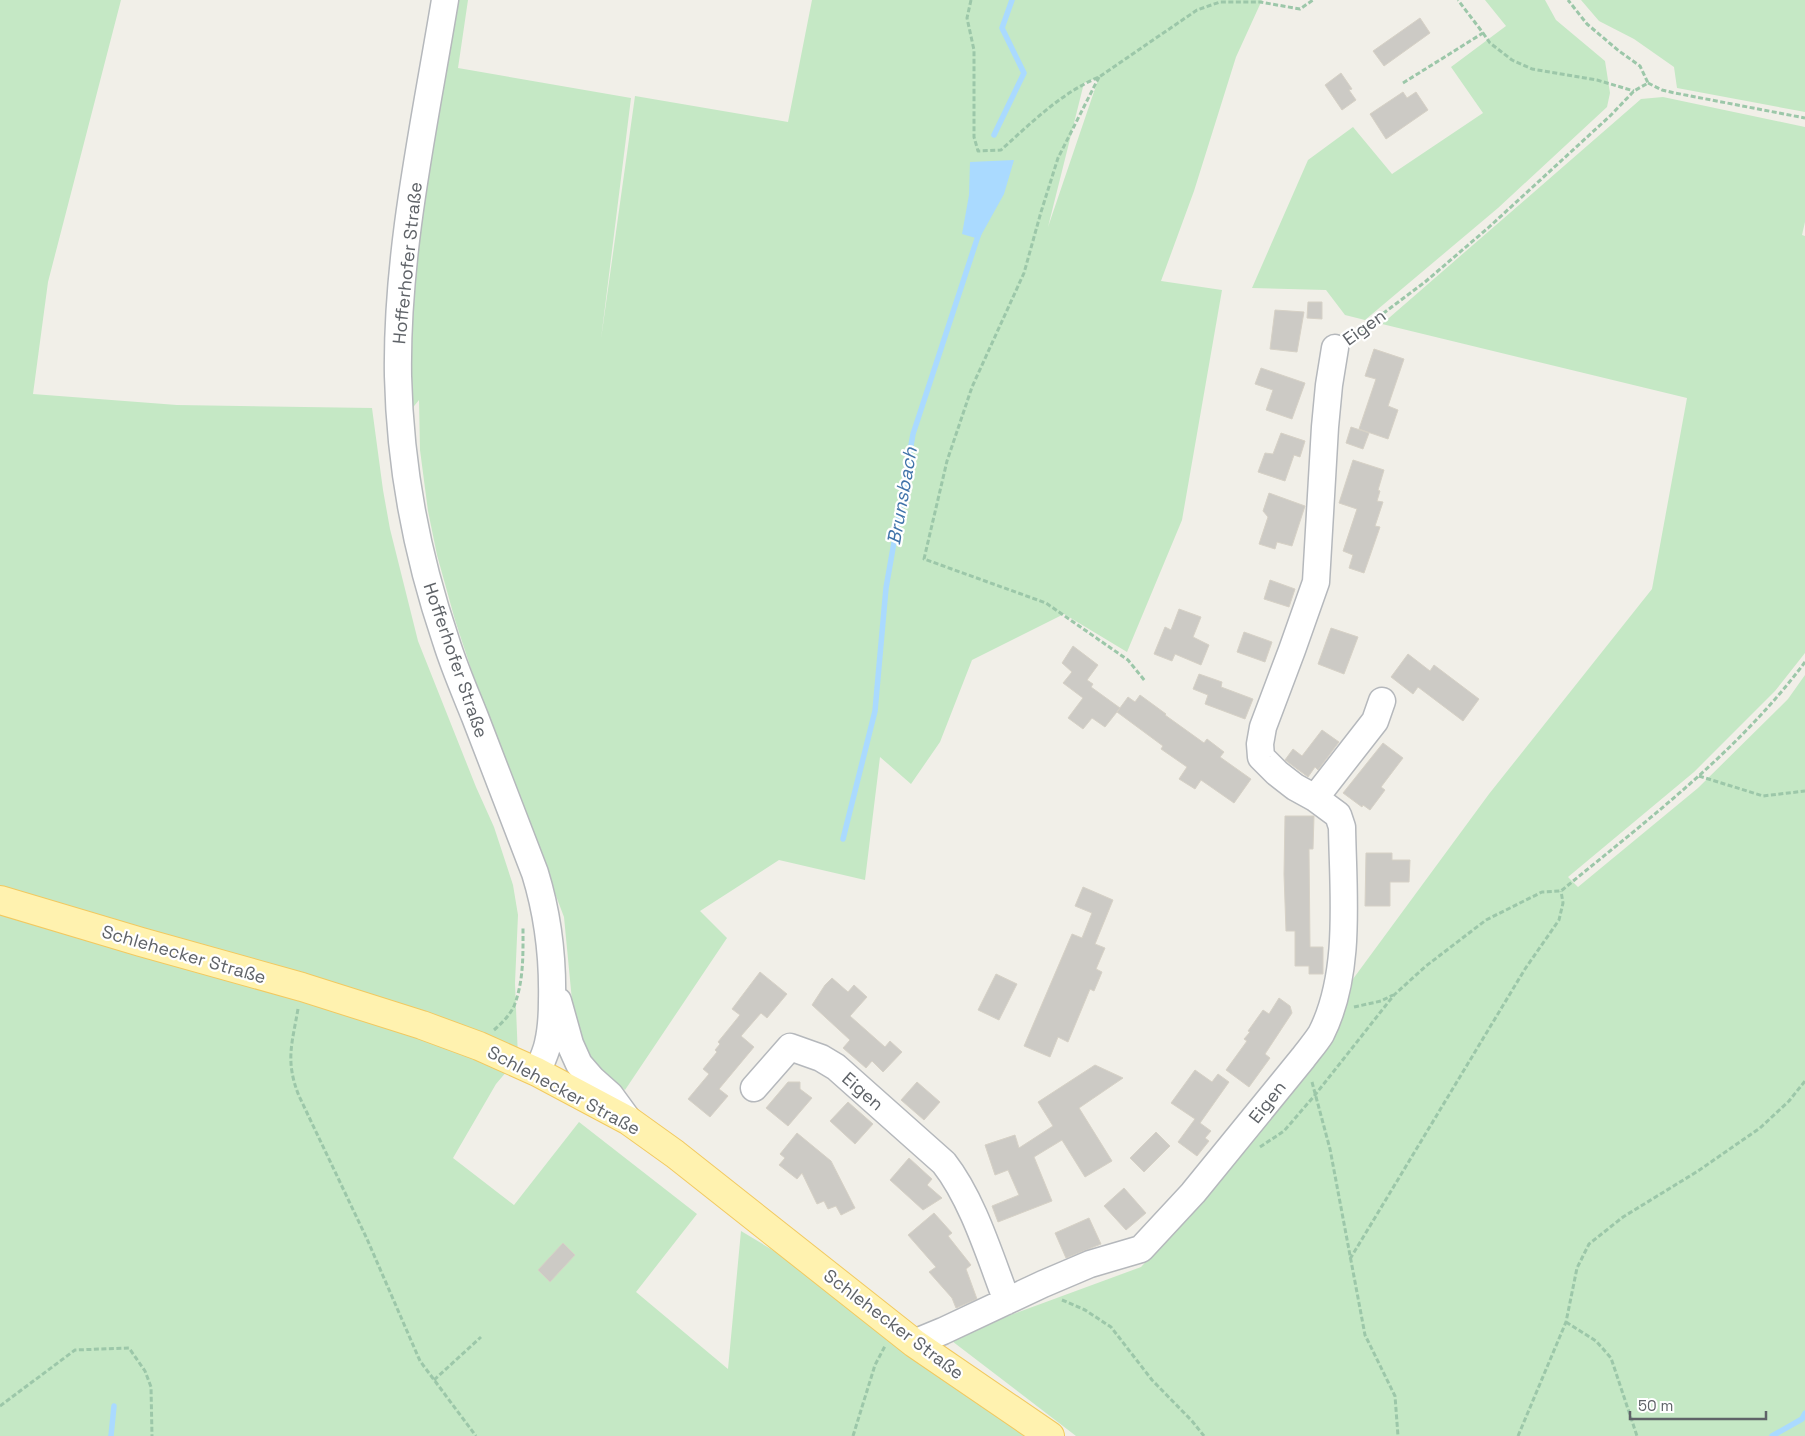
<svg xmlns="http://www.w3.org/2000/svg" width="1805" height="1436" viewBox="0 0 1805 1436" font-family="'Space Grotesk',sans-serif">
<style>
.green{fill:#c5e8c5;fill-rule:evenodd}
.water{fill:#aadaff}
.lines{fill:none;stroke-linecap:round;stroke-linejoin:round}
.stream{stroke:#aadaff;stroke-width:5.5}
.building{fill:#cccac5;stroke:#d6d1c6}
.minor-casing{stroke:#b5b8bc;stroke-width:29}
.major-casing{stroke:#f2c960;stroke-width:30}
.path{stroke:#9cc7a9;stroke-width:3;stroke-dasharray:5 2.5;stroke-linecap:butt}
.minor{stroke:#fff;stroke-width:26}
.major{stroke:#fff2af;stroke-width:28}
.labels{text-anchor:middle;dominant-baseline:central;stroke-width:4.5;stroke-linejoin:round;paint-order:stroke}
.street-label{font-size:18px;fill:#5f6368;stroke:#fff}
.water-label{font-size:19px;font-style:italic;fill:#4174aa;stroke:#fff}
</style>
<rect width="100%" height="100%" fill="#f1efe8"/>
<path class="green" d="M0 0H121L48 282 33 394 177 405 372 408 383 490 390 529 418 641 476 787 494 827 513 885 518 915 515 983 518 1058 496 1084 453 1158 514 1205 579 1122 697 1214 636 1292 728 1369 741 1231 869 1308 904 1351 1026 1436H0Z
M458 0H468L458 68 631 98 601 339 635 96 788 122 812 0H1262L1236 57 1194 191 1161 281 1222 290 1182 520 1127 652 1064 614 972 660 940 742 911 784 880 757 865 880 779 860 700 911 727 938 625 1090 598 1071 575 1032 564 917 478 690 455 620 437 555 428 511 420 450 419 400 410 411 411 273ZM1099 77 1048 227 1084 83Z
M1485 0H1545L1556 20 1605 61 1610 93 1607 107 1498 208 1365 320 1345 315 1326 290 1252 288 1308 160 1353 127 1392 174 1483 113 1451 67 1506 26Z
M1581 0H1805V112L1677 88 1674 67 1634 39 1599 21Z
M1663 97 1805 127V222L1802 235 1805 236V653L1775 691 1694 772 1568 877 1578 887 1698 788 1788 699 1805 675V1436H1076L948 1338 1141 1267 1206 1197 1297 1074 1330 1040 1353 979 1489 794 1652 589 1687 398 1382 324 1641 99Z"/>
<path class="water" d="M1014 160 1004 194 979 239 962 234 969 195 970 162Z"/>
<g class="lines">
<path class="stream" d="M994 135 1024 73 1002 28 1012 0
M843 839 875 711 886 588 913 434 979 233
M111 1436 114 1406
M1772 1436 1802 1419 1805 1413"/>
</g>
<path class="building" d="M1420 18 1430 33 1384 66 1373 51Z
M1341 73 1352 89 1349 90 1356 100 1342 110 1325 85Z
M1403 92 1407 98 1416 92 1428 110 1386 139 1370 114Z
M1308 302H1322V319L1307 318Z
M1275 310 1304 312 1297 352 1270 349Z
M1374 349 1404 359 1388 406 1398 410 1388 439 1359 429 1376 379 1365 376Z
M1261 368 1305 383 1292 419 1266 410 1273 390 1255 384Z
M1351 427 1369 433 1363 449 1346 443Z
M1281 433 1305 441 1300 457 1294 455 1285 481 1258 472 1265 453 1273 454Z
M1353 460 1384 470 1378 490 1380 491 1377 501 1383 502 1375 526 1380 527 1364 573 1349 568 1353 555 1343 551 1357 509 1339 503Z
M1269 493 1305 506 1292 546 1277 542 1275 549 1259 544 1268 517 1263 511Z
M1270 580 1295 589 1289 607 1264 599Z
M1179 609 1201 617 1193 637 1209 645 1201 665 1175 654 1172 661 1154 654 1165 627 1171 630Z
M1331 628 1358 637 1344 674 1318 664Z
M1244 632 1272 642 1265 662 1237 652Z
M1073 646 1098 665 1087 680 1093 684 1091 687 1120 708 1105 727 1092 718 1083 729 1068 718 1083 698 1063 683 1072 672 1062 663Z
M1408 654 1430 671 1434 665 1479 699 1463 721 1418 687 1413 694 1391 677Z
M1199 674 1222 682 1221 687 1253 699 1245 719 1205 704 1208 695 1193 689Z
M1140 695 1166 714 1165 715 1204 743 1207 739 1224 752 1220 757 1251 779 1234 803 1201 780 1195 789 1179 779 1187 767 1161 749 1163 746 1117 712 1128 697 1135 702Z
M1322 730 1339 742 1318 770 1315 767 1308 777 1285 760 1293 749 1302 756Z
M1383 743 1403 758 1381 787 1385 790 1370 810 1363 805 1362 807 1343 793Z
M1285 816H1314L1313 849H1309L1310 947H1323V974H1309V966H1295V931H1286L1284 874Z
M1366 853H1392V860H1410L1409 882H1390V906H1365Z
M1083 887 1113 900 1095 944 1105 948 1096 969 1102 972 1094 991 1090 989 1068 1042 1058 1037 1050 1057 1024 1046 1072 934 1082 938 1092 913 1075 906Z
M760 972 787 994 767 1018 761 1013 741 1036 754 1047 719 1089 728 1096 710 1117 688 1099 709 1074 703 1069 717 1052 715 1050 720 1044 718 1042 740 1015 732 1009Z
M996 974 1017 984 999 1020 978 1010Z
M832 978 848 992 854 985 867 997 850 1016 885 1047 890 1041 902 1052 883 1072 872 1061 866 1068 843 1048 850 1040 812 1005 825 985Z
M1279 998 1290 1006 1292 1013 1265 1054 1270 1058 1249 1087 1226 1070 1247 1041 1244 1039 1250 1032 1248 1031 1263 1010 1269 1014Z
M1095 1065 1123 1078 1079 1108 1112 1161 1085 1177 1062 1140 1034 1157 1052 1201 998 1222 992 1206 1019 1195 1008 1170 995 1175 985 1145 1015 1135 1019 1148 1053 1126 1038 1102Z
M1195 1070 1212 1082 1218 1074 1229 1082 1200 1123 1211 1131 1205 1138 1209 1141 1197 1156 1178 1142 1195 1119 1171 1103Z
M788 1082H800V1089L812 1098 788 1126 766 1108Z
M917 1082 940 1102 924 1120 901 1100Z
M848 1102 873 1124 855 1144 830 1121Z
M1156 1132 1170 1146 1144 1172 1130 1158Z
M797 1133 831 1161 855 1208 841 1215 836 1206 828 1209 824 1201 817 1204 802 1173 797 1179 779 1165 785 1158 780 1154Z
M909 1158 932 1179 927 1185 942 1198 923 1210 890 1180Z
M1124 1188 1146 1213 1126 1230 1104 1206Z
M934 1213 952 1233 948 1236 971 1265 966 1269 977 1299 956 1308 952 1298 929 1272 936 1267 908 1235Z
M1089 1218 1101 1244 1066 1258 1055 1233Z
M563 1243 575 1255 550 1282 538 1270Z"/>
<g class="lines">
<defs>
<path id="minor" d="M445 0C425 122 396 251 398 376 400 465 417 556 446 641 454 667 465 692 475 717 495 769 515 821 535 873 548 915 553 958 552 1001 552 1015 551 1030 548 1043 546 1053 541 1063 537 1072
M1315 798 1375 721 1382 701
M558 1001 570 1044 579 1064 592 1079 610 1095 629 1121
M754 1088 790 1047 821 1058 836 1067 944 1163C973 1200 990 1257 1007 1301
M914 1343 943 1331 1043 1284 1090 1264 1141 1249 1193 1193 1303 1058C1309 1050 1316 1042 1321 1034 1352 973 1343 893 1342 827L1338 815 1315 798 1295 787 1277 773 1261 757 1260 744 1263 727 1292 650 1316 582 1325 427 1329 385 1335 348"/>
<path id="major" d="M0 900 141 942 302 987 422 1025 479 1046 537 1072 629 1121 675 1154 914 1343 1050 1436"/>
</defs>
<use href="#minor" class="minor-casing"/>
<use href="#major" class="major-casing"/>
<path class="path" d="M971 0 967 18 974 50V137L978 151 1001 150C1031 123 1061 93 1099 77L1197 10 1220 2H1260L1300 9 1313 0
M1483 33 1490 43 1512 60 1532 69 1597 80 1634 91
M1099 77 1058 158 1041 212 1024 273 972 387 947 461 924 559 1046 603 1128 660 1145 681
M1403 83 1483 33 1458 0
M1648 83 1662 90 1675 93 1805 118
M1353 336 1425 282 1488 228 1610 116 1634 91 1648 83 1640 66 1619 51 1587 24 1568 0
M1699 776 1763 796 1805 791
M1354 1007 1381 1001 1393 995
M298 1009C292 1044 285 1061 299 1096L367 1239 420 1361 476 1436
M494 1030C502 1023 510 1015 514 1006 524 981 523 953 523 927
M1312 1082 1330 1149 1365 1335 1395 1396 1398 1436
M1260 1147 1284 1131 1315 1095 1394 995 1426 966 1486 920 1542 892 1561 891C1647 820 1738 752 1805 662
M1350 1259 1525 969 1559 920 1563 903 1561 891
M1062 1300 1085 1310 1111 1327 1152 1380 1192 1421 1204 1436
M1566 1322 1596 1341 1611 1358 1637 1436
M434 1380 481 1337
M0 1406 75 1350 129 1348 145 1371 151 1387 152 1436
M853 1436 875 1365 885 1346
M1518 1436 1566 1322 1577 1268 1589 1244 1623 1217 1698 1171 1760 1128 1789 1101 1805 1081"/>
<use href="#minor" class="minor"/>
<use href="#major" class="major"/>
</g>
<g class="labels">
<g class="street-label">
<text transform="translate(407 263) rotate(-84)">Hofferhofer Straße</text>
<text transform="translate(1364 327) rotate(-36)">Eigen</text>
<text transform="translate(456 660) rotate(71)">Hofferhofer Straße</text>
<text transform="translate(184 954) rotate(16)">Schlehecker Straße</text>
<text transform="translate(564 1090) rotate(28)">Schlehecker Straße</text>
<text transform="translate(863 1091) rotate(41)">Eigen</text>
<text transform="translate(1267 1102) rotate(-52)">Eigen</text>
<text transform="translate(894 1324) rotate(37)">Schlehecker Straße</text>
</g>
<g class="water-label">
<text transform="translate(902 496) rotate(-80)">Brunsbach</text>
</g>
</g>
<path d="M1630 1411v8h136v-8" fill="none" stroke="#5f6368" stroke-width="2.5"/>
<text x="1638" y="1411" font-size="15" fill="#5f6368" stroke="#ffffff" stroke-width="4" paint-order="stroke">50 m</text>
</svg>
